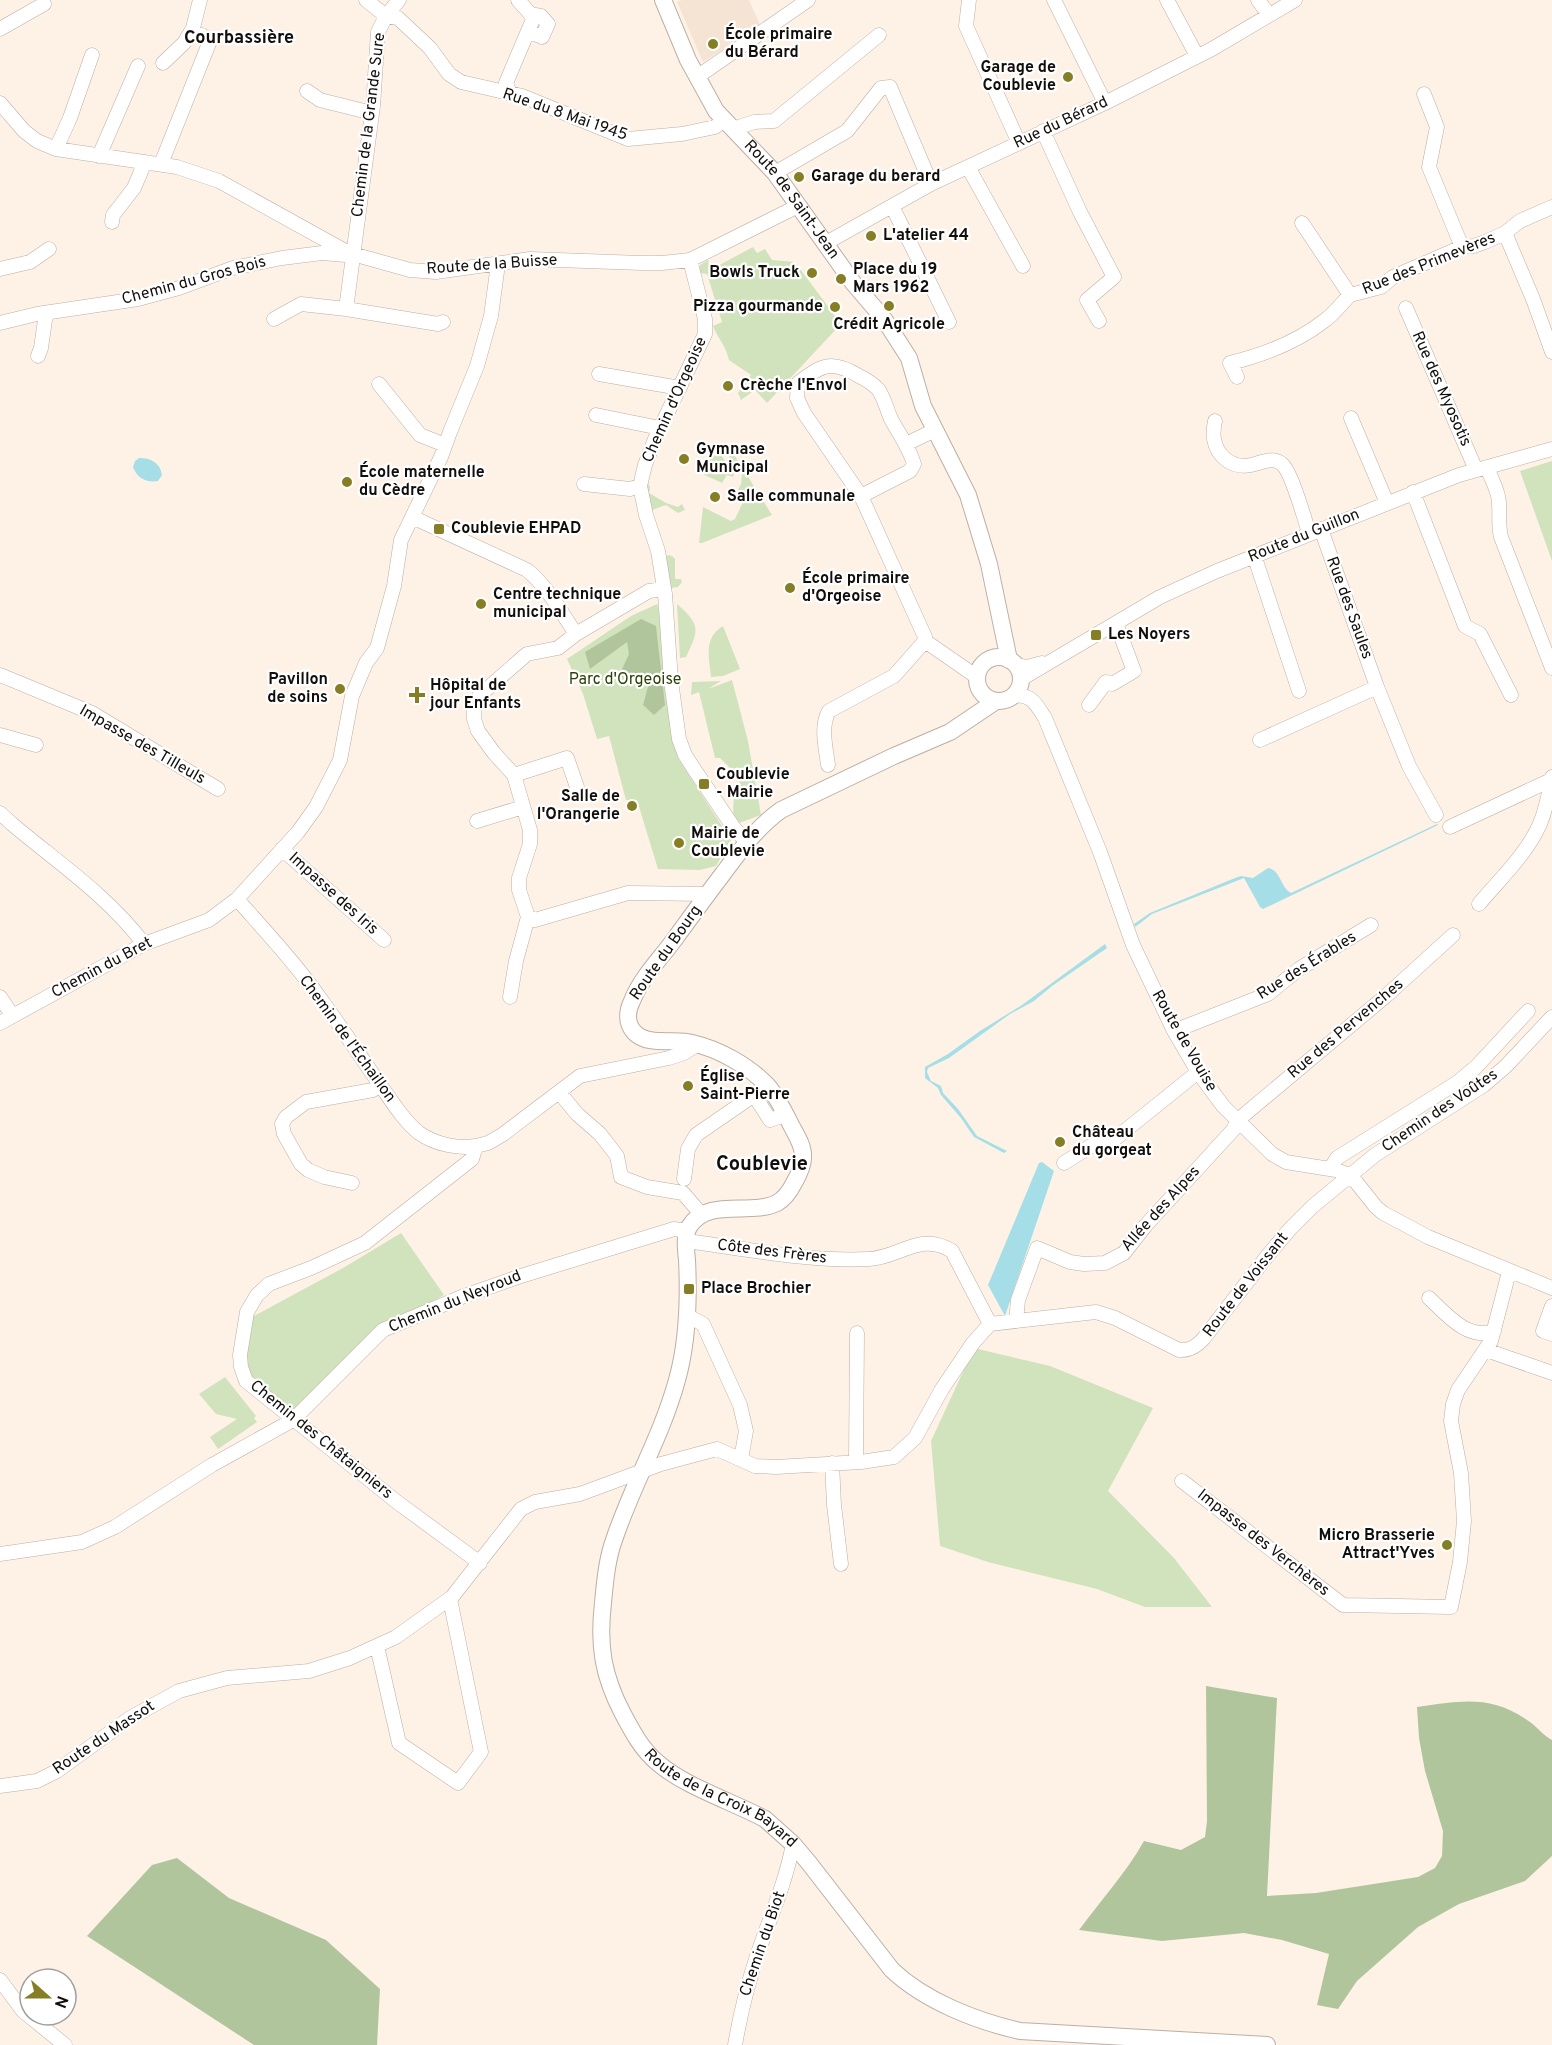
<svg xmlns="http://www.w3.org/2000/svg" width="1552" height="2045" viewBox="0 0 1552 2045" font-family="Overpass,sans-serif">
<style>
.built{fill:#f5e4d3}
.green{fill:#d0e3bd}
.forest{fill:#b1c59d}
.water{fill:#a5dee6}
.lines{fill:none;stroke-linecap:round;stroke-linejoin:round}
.minor-casing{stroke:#baafa4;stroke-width:15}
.major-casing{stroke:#baafa4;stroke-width:18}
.minor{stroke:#fff;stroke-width:14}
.major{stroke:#fff;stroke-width:16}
.poi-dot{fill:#857e25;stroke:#fff;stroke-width:2}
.labels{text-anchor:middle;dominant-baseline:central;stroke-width:4.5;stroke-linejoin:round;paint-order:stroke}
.poi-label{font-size:16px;font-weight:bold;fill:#120e0b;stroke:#fff;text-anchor:start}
.street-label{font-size:16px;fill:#120e0b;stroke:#fff}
.park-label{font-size:16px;fill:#2b4204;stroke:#fff}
.neighbourhood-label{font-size:18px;font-weight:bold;fill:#120e0b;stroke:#fff}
.quarter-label{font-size:20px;font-weight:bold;fill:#120e0b;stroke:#fff}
</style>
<rect width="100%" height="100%" fill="#fef2e6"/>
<path class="built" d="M682 0H749L760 25 703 62 677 2Z"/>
<path class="green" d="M753 247 757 253 765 249 772 260 795 262 841 324 767 403 755 390 741 400 738 393 751 375 729 360C725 343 719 341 713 326L722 322 707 274 700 273V265L708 260 710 270Z
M719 452 734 474 733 477 727 475 722 483 698 472 703 462 709 460Z
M733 453 772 515 702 543H699L703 507 731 521 735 519 743 502 742 496 736 494 741 484 742 474 729 456Z
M1552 461V561L1520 471Z
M647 481 650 487 649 493 666 503 678 507 682 504 685 510 678 513 666 505 652 510 645 490Z
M668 555 672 556 675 559V579H681L682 582 678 587 671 588 669 586 666 557Z
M657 604 663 624 678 758 731 840 716 866 700 870 658 869 637 800H626L609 736 597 739 583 694 567 659 631 616Z
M677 604C701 625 699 630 686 657L680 658Z
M723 626 740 669 723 676 711 677C709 657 703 638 723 626Z
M732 680 748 741 761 815 739 823 733 816 734 790 741 785 734 772 720 758H715L699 692 691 695 692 682 721 681 708 689Z
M401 1233 444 1295 382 1328 296 1413 250 1376 245 1363 252 1317 343 1268Z
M974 1348 1050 1366 1153 1408 1108 1491 1174 1558 1212 1607H1145L1097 1589 988 1562 940 1546 931 1441Z
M225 1377 256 1416 254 1418 257 1422 218 1449 210 1437 237 1419 216 1414 199 1394Z"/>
<path class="forest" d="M641 619 656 626 665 705 654 715 643 705 649 683 636 674 618 678 629 654 627 642 590 669 585 652Z
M1206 1686 1277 1698 1267 1896 1316 1893 1418 1877 1435 1868 1442 1856 1443 1831 1425 1771 1419 1738 1417 1707C1461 1701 1491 1694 1530 1722 1538 1728 1544 1736 1552 1740V1856L1525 1881 1459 1904 1418 1927 1357 1981 1338 2009 1317 2005 1329 1954 1282 1940 1244 1933 1162 1941 1079 1930C1101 1900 1126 1873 1144 1841L1181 1850 1205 1837 1207 1821Z
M177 1858 229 1898 326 1940 380 1989 377 2045H254L87 1936 152 1865Z"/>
<path class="water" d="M139 458C150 458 160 462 162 475L158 481C146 483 137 478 133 467L135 461Z
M1437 824 1438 825 1263 909 1260 907 1244 878 1152 914 1135 927 1134 924 1150 913 1235 878 1241 876 1253 878 1268 868C1281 870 1280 887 1291 893Z
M1105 944 1107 948 1052 986 1034 1001 1010 1014 949 1058 928 1068 927 1072 931 1081 941 1086 943 1093 958 1109 977 1136 1007 1151 1004 1153 974 1137 961 1118 941 1095 938 1088 925 1078V1067L948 1054 980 1031 1022 1005Z
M1042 1162 1054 1171 1005 1316 988 1285 1039 1163Z"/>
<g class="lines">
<defs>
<path id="minor" d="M366 0 386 16 398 18 430 48 449 74 461 82 522 96 628 139 682 134 715 127 723 121
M518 0 534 18
M969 0 966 26 1019 143
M1054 0 1105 103
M1167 0 1197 56
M1258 0 1269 15
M0 29 44 4
M163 63 184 43 193 28 200 0
M697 77 808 0
M307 91 320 100 372 113
M510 94 506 83 528 31 542 37 548 24 541 16 535 15 528 31
M1424 94 1437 127 1429 167 1462 247
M0 103 24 131 37 141 56 149 177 167 219 181 349 253 410 270 436 272 530 259 641 263H662L690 260 798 206
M733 129 754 122 774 121 879 35
M1043 131 1080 212 1114 277 1087 300 1099 321
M56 149 70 118 92 55
M99 156 138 66
M161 164 210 41 202 35
M968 167 1023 266
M775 173 847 131 881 88 890 87 931 184
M892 206 949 322
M112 222 113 215 134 188 145 162
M1302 223 1350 295 1381 287 1393 277 1462 247 1474 246 1485 242 1505 233 1520 221 1552 207
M1505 233 1533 299 1552 352
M826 243 931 184 1105 103 1212 49 1295 0
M690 260 705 319V334L655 439 645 465 640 486 646 515 658 551 665 594 671 681 679 739 685 755 694 769 734 828 746 841
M0 269 30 262 49 249
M1406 308 1476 470
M346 309 438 324 443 322
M274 319 301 304 346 309 373 106 378 32 386 16 399 0
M0 323 37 314 138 299 179 288 233 268 282 258 322 253 346 255
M38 356 41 348 46 313
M599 374 680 388
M1237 377 1230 363C1263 355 1297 342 1324 321 1334 314 1342 303 1350 295
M379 384 420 435 445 445
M596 415 660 428
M1351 418 1387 503
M1215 421C1214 426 1213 434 1214 439 1217 457 1233 469 1251 465 1261 463 1273 456 1282 464 1291 471 1305 520 1309 533
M906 444 935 430
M1487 467C1491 479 1499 491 1499 503 1500 515 1498 525 1501 537L1552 668
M584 484 630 489 640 486
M1413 492 1465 626 1480 634 1511 695
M412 517 527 570C548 587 561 612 576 634
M1321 529 1377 687 1409 766 1436 815
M1254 555 1299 691
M925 641 977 677
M1015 665 1027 667 1042 663
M0 675 92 713 218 789
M1021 679 1160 597 1217 571 1459 475 1552 449
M1013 696C1031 693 1036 704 1045 718L1100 852 1133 945 1174 1031 1198 1072 1223 1106 1272 1154 1286 1162 1336 1170 1349 1175 1356 1182 1376 1207 1383 1213 1428 1237 1552 1288
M1089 705 1106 682 1112 684 1134 671 1116 623
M0 735 36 745
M1260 740 1377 687
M828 765C826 748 820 727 829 711L894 676 925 641V637L861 496 804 413 797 398 798 383C822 365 831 359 859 376 865 379 873 384 878 389 884 397 887 410 891 419 899 434 909 447 914 464L910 471 861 496
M514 775 567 758 577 787
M0 813 12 824C57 862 108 896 144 944
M477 821 523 807
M1450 827 1551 780
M282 849 384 940
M237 899C266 932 297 965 322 1001 342 1028 360 1056 379 1083 391 1100 403 1120 419 1133 435 1144 457 1149 476 1146
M1479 904C1499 880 1525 856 1539 826 1546 811 1549 793 1552 777
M528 917 535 920 628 893 707 894
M0 997 12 1015
M510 997 516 961 528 917 519 890V878L530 844V830L514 775 494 753 478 731 474 719V709L480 695 527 654 558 648 576 634 649 591 664 589
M0 1023 144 944 209 920 237 899 298 832 316 807 340 760 352 696 366 663 377 648 394 586 401 540 441 457 450 432 477 366 491 316 498 264
M1174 1031 1268 994 1299 969 1371 925
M559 1092 577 1114 600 1134 617 1156 621 1177 647 1187 683 1193 701 1214
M1064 1163 1094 1144 1111 1142 1198 1072
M1330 1169 1337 1158 1458 1082 1476 1067 1528 1011
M684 1179 688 1149 696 1135 754 1095 770 1120 785 1115
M352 1183 324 1177 308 1170 301 1164 284 1134 282 1124 286 1117 306 1102 373 1090 380 1084
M686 1241C747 1249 808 1262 869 1259 899 1258 921 1231 952 1251L990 1324
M1429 1298C1446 1314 1468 1341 1494 1331
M1552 1306 1543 1331 1552 1334
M688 1316 703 1324 740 1405 746 1431 741 1459
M1016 1321 1018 1300 1037 1248 1070 1262 1084 1264 1105 1263 1124 1253 1146 1225 1233 1130 1238 1120 1387 995 1453 935
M990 1324 1096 1312 1115 1318 1179 1350C1190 1351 1197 1346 1204 1338L1268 1255 1290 1229 1313 1206 1375 1155 1484 1085 1506 1066 1552 1017
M1486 1350 1552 1373
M856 1462 857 1333
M832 1463 834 1505 841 1564
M1182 1481 1343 1605 1451 1607 1460 1562 1464 1521 1461 1473 1451 1421 1453 1404 1458 1390 1491 1341 1509 1272
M0 1554 82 1542 115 1527 212 1465 293 1420 383 1330 464 1296 521 1276 674 1229 687 1231
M480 1563 397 1502 246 1381 241 1367 240 1355 247 1312 257 1295 269 1284 311 1268 365 1243 472 1159 476 1146 488 1143 502 1135 580 1076 669 1058 684 1053 698 1044
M377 1646 399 1743 458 1783 481 1752 450 1599
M0 1786 37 1781 57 1771 130 1718 179 1691 227 1678 309 1671 350 1658 396 1637 452 1597 521 1509 535 1502 580 1494 661 1464 717 1449 755 1466 776 1467 861 1462 894 1457 915 1438 942 1389 973 1343 990 1324
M0 1980 23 2011 65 2045
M735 2045C740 2016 747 1987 756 1959 769 1919 785 1886 793 1844"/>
<g id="major">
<path id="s1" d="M663 0 688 60 716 111 775 173 854 284 884 319 909 358 923 406 968 495 989 564 1009 660"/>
<circle cx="999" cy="679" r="22"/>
<path id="s2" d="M996 701 950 732 894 756 781 810C756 828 740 851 722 875 706 896 690 918 674 940 660 959 641 978 632 1001 627 1011 626 1023 634 1032 648 1047 675 1038 692 1043 719 1049 749 1066 768 1086 778 1098 785 1113 792 1127 797 1136 804 1147 803 1158 803 1167 798 1176 794 1183 790 1191 784 1199 777 1203 750 1216 707 1197 689 1227 684 1235 686 1251 687 1260 689 1301 688 1341 677 1380 662 1435 633 1484 615 1537 607 1558 605 1581 603 1603 598 1646 603 1676 623 1714 632 1731 642 1750 658 1763 684 1786 733 1802 765 1819L793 1844 809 1863 892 1970C925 2001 976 2021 1020 2031L1267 2045"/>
</g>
</defs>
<use href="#minor" class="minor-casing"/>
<use href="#major" class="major-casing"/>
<use href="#minor" class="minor"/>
<use href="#major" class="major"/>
</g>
<g class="poi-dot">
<circle cx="713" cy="44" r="6"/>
<circle cx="1068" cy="77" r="6"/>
<circle cx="799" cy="177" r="6"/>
<circle cx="871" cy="236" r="6"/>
<circle cx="812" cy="273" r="6"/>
<circle cx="841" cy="279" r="6"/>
<circle cx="889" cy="306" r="6"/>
<circle cx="835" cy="307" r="6"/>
<circle cx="728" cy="386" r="6"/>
<circle cx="684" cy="459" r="6"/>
<circle cx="347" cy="482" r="6"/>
<circle cx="715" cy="497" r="6"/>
<rect x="433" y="523" width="12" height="12" rx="3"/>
<circle cx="790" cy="588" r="6"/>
<circle cx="481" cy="604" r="6"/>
<rect x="1090" y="629" width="12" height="12" rx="3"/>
<circle cx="340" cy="689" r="6"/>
<path d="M414 686h6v6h6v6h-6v6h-6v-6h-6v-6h6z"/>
<rect x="698" y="778" width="12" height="12" rx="3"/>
<circle cx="632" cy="806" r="6"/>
<circle cx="679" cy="843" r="6"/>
<circle cx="688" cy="1086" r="6"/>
<circle cx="1060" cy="1142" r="6"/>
<rect x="683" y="1283" width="12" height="12" rx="3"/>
<circle cx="1447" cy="1545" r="6"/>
</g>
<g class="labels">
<g class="poi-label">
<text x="725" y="35">École primaire<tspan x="725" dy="18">du Bérard</tspan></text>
<text x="1056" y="68" text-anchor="end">Garage de<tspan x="1056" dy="18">Coublevie</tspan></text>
<text x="811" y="177">Garage du berard</text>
<text x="883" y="236">L'atelier 44</text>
<text x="853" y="270">Place du 19<tspan x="853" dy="18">Mars 1962</tspan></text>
<text x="800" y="273" text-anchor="end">Bowls Truck</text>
<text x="823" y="307" text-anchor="end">Pizza gourmande</text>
<text x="889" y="325" text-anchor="middle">Crédit Agricole</text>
<text x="740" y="386">Crèche l'Envol</text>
<text x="696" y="450">Gymnase<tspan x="696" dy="18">Municipal</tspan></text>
<text x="359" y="473">École maternelle<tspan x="359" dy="18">du Cèdre</tspan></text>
<text x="727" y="497">Salle communale</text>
<text x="451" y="529">Coublevie EHPAD</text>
<text x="802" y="579">École primaire<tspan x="802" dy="18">d'Orgeoise</tspan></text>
<text x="493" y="595">Centre technique<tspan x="493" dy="18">municipal</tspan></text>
<text x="1108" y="635">Les Noyers</text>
<text x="328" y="680" text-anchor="end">Pavillon<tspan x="328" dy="18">de soins</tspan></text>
<text x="430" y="686">Hôpital de<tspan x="430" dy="18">jour Enfants</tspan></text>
<text x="716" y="775">Coublevie<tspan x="716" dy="18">- Mairie</tspan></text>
<text x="620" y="797" text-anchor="end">Salle de<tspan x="620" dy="18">l'Orangerie</tspan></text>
<text x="691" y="834">Mairie de<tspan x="691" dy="18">Coublevie</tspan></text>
<text x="700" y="1077">Église<tspan x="700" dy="18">Saint-Pierre</tspan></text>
<text x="1072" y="1133">Château<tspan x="1072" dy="18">du gorgeat</tspan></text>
<text x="701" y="1289">Place Brochier</text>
<text x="1435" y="1536" text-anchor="end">Micro Brasserie<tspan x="1435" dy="18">Attract'Yves</tspan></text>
</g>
<g class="street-label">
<text transform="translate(565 115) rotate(19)">Rue du 8 Mai 1945</text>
<text transform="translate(1061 123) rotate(-25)">Rue du Bérard</text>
<text transform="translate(369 125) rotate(-83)">Chemin de la Grande Sure</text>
<text stroke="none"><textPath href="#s1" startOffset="240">Route de Saint-Jean</textPath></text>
<text transform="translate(1429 264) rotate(-22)">Rue des Primevères</text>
<text transform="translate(492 265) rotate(-4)">Route de la Buisse</text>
<text transform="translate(194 281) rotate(-15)">Chemin du Gros Bois</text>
<text transform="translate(1441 389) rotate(66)">Rue des Myosotis</text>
<text transform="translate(675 400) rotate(-66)">Chemin d'Orgeoise</text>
<text transform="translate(1304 536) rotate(-22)">Route du Guillon</text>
<text transform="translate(1349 608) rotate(70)">Rue des Saules</text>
<text transform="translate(142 745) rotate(30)">Impasse des Tilleuls</text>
<text transform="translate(333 894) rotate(42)">Impasse des Iris</text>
<text transform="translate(666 953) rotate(-55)">Route du Bourg</text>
<text transform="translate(1307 966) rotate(-32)">Rue des Érables</text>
<text transform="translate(102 968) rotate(-28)">Chemin du Bret</text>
<text transform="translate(1346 1029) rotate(-40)">Rue des Pervenches</text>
<text transform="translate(347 1039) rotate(54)">Chemin de l'Échaillon</text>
<text transform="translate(1184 1041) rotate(60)">Route de Vouise</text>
<text transform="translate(1440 1111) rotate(-34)">Chemin des Voûtes</text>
<text transform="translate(1161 1209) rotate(-48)">Allée des Alpes</text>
<text transform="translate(772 1252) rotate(7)">Côte des Frères</text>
<text transform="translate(1246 1285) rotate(-52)">Route de Voissant</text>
<text transform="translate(455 1302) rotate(-22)">Chemin du Neyroud</text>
<text transform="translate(321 1440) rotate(39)">Chemin des Châtaigniers</text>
<text transform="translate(1263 1543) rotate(38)">Impasse des Verchères</text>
<text transform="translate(104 1738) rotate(-34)">Route du Massot</text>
<text stroke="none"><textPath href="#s2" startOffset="1534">Route de la Croix Bayard</textPath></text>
<text transform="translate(763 1944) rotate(-71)">Chemin du Biot</text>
</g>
<g class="park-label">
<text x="625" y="680">Parc d'Orgeoise</text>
</g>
<g class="neighbourhood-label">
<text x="239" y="38">Courbassière</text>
</g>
<g class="quarter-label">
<text x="762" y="1165">Coublevie</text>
</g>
</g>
<g transform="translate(48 1997) rotate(111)"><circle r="28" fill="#ffffff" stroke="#a09f9d" stroke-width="1.5"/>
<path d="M0-4.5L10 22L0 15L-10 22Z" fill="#857e25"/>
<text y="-9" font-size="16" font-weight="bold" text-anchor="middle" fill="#120e0b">N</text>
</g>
</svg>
